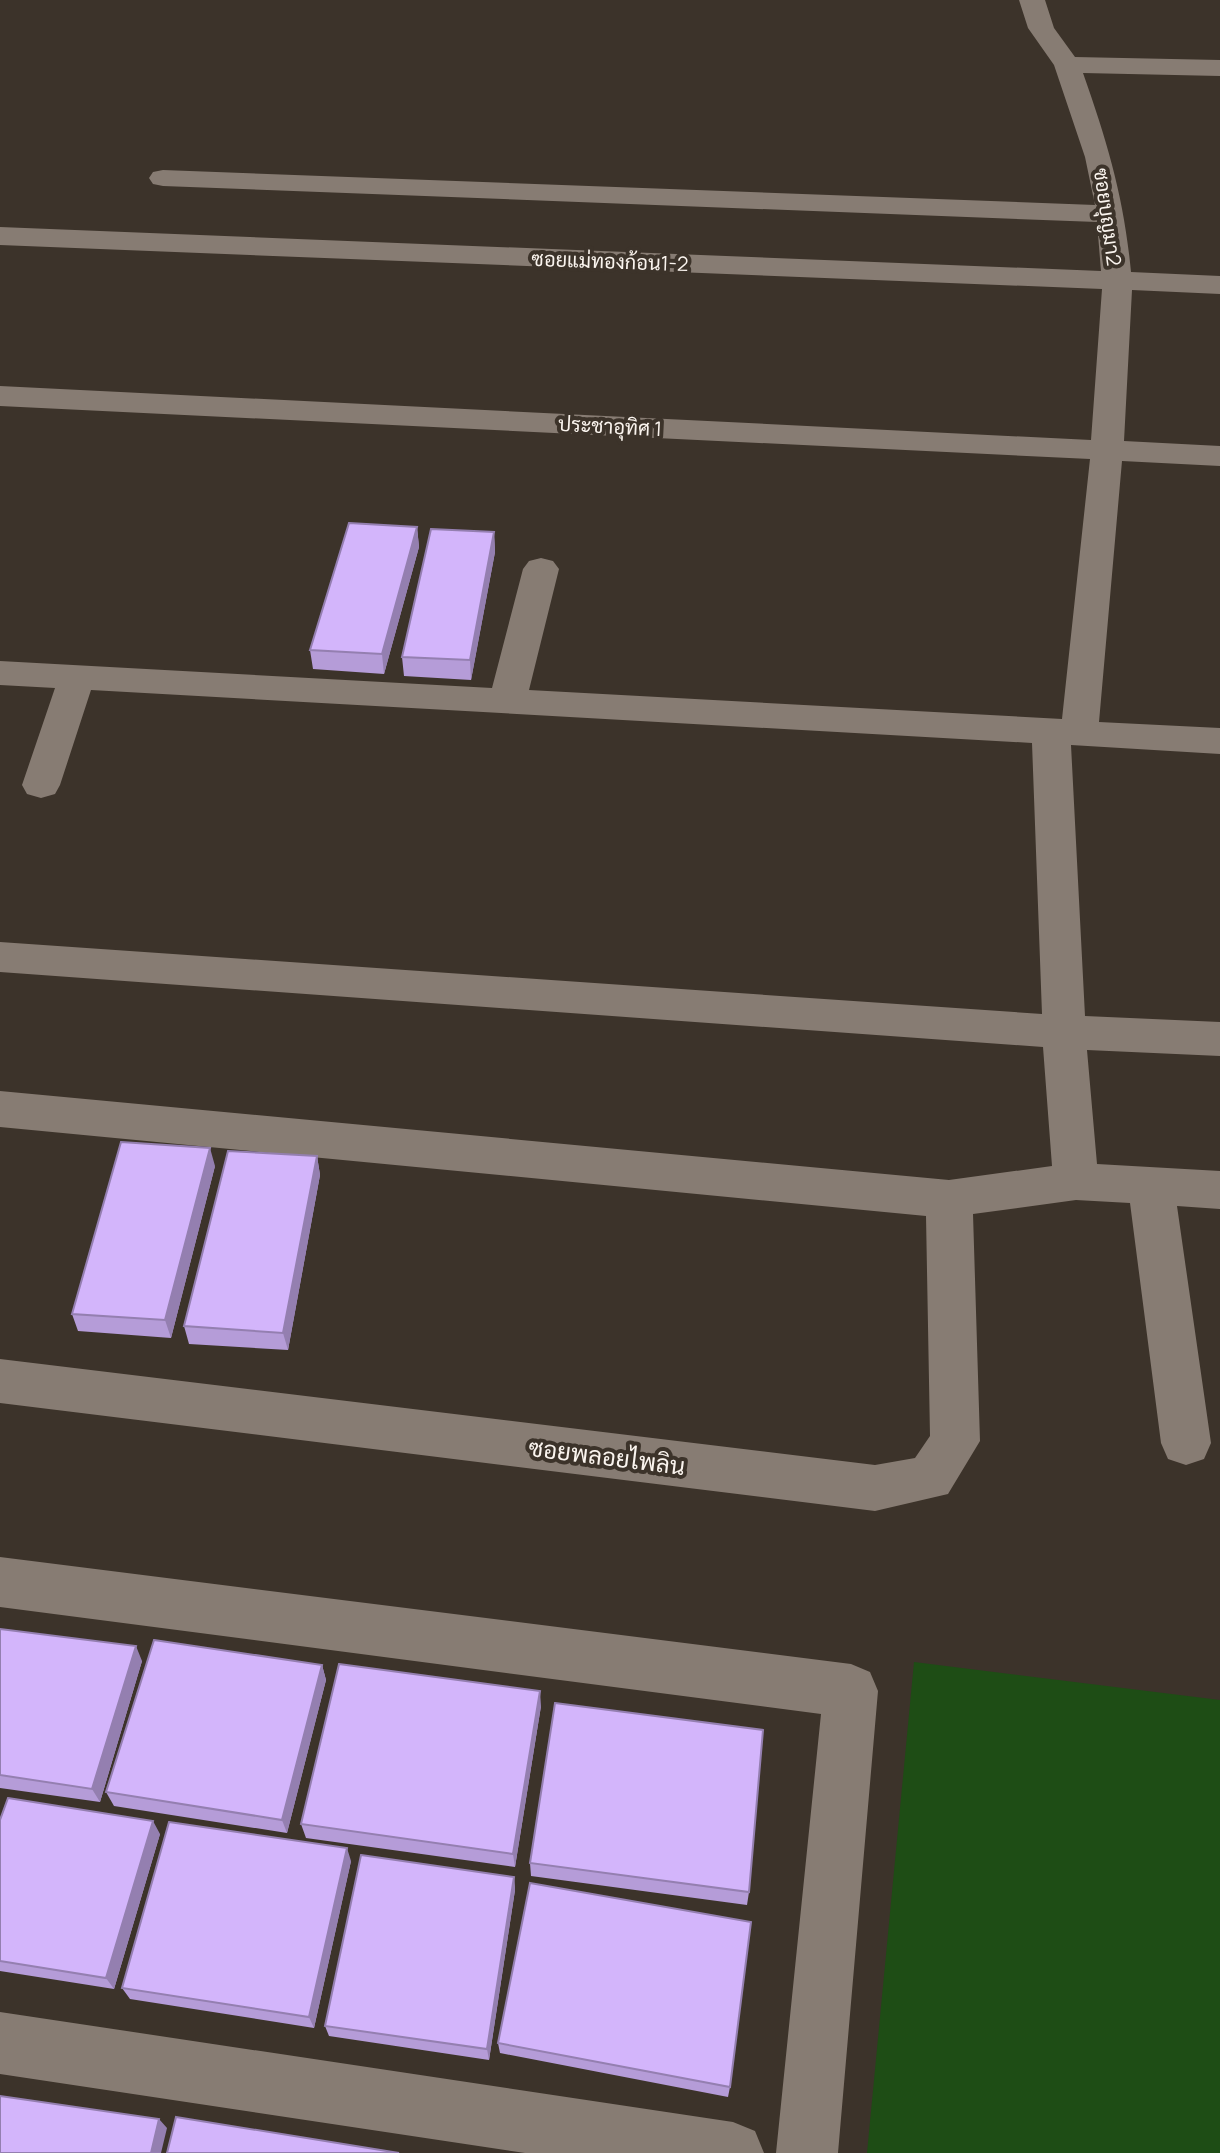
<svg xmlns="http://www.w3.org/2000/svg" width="1220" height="2153" viewBox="0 0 1220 2153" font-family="Manrope,Sarabun,sans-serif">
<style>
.green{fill:#1e4d15}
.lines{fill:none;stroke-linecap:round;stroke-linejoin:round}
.street{fill:#877c73;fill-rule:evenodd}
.wall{fill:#b59cd8}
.shaded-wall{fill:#947fb0}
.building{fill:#d3b5fb;stroke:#947fb0;stroke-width:2}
.labels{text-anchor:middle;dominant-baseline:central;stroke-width:8;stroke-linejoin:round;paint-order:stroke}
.far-street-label{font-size:20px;fill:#faf4ee;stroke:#3c332a}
.street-label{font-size:24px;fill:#faf4ee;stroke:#3c332a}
</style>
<rect width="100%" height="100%" fill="#3c332a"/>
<path class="green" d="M914 1662 1220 1700V2153H867Z"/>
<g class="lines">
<path class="street" d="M1019 0H1045L1054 28 1075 57 1220 60V76L1083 73C1108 144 1124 198 1131 272L1220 276V294L1132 290 1124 441 1220 446V466L1122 461 1099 722 1220 728V754L1071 745 1085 1016 1220 1022V1056L1087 1050 1097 1164 1220 1171V1209L1177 1206 1211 1443 1204 1459 1186 1465 1168 1459 1161 1443 1130 1203 1076 1200 973 1214 980 1441 948 1494 875 1511 0 1403V1359L875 1465 915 1458 930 1436 926 1216 0 1127V1091L949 1180 1052 1166 1043 1047 0 972V942L1042 1014 1032 743 91 690 60 785 55 794 41 798 27 794 22 785 55 688 0 685V661L492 688 523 569 529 561 541 558 553 561 559 569 529 690 1062 719 1090 459 0 406V386L1091 440 1102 289 0 245V227L1101 271 1097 222 163 186 153 184 149 178 153 172 163 170 1095 205 1085 157 1054 65 1028 28Z
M0 1557 851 1664 870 1672 878 1691 838 2153H776L821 1714 0 1607Z
M0 2012 733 2122 755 2131 764 2153H525L0 2074Z"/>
</g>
<path class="wall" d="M417 527 419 547 384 674 313 669 310 650Z
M494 532 495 552 471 680 404 676 402 657Z
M317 1156 320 1175 288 1350 189 1344 184 1326Z
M215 1166 171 1338 78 1331 72 1314Z
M0 1629 142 1661 100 1802 0 1788Z
M322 1665 326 1680 287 1833 114 1806 106 1792Z
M541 1706 515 1867 306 1838 301 1824Z
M0 1820 160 1834 114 1989 0 1971Z
M351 1861 314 2028 130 1999 122 1988Z
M530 1863 749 1892 747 1905 531 1876Z
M514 1877 515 1890 489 2060 329 2036 325 2026Z
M498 2043 730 2087 728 2097 500 2053Z"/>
<path class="shaded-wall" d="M417 527 419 547 384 674 382 654Z
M494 532 495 552 471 680 470 660Z
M210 1148 215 1166 171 1338 165 1320Z
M317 1156 320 1175 288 1350 283 1333Z
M136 1646 142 1661 100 1802 92 1789Z
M322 1665 326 1680 287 1833 282 1820Z
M540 1691 541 1706 515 1867 513 1854Z
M153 1821 160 1834 114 1989 106 1978Z
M347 1848 351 1861 314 2028 309 2017Z
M514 1877 515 1890 489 2060 487 2049Z
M159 2119 167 2128 161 2153H151Z"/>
<path class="building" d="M349 523 417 527 382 654 310 650Z
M431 529 494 532 470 660 402 657Z
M121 1142 210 1148 165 1320 72 1314Z
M228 1151 317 1156 283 1333 184 1326Z
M0 1629 136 1646 92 1789 0 1775Z
M154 1640 322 1665 282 1820 106 1792Z
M339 1664 540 1691 513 1854 301 1824Z
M555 1703 763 1730 749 1892 530 1863Z
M8 1798 153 1821 106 1978 0 1961V1820Z
M169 1822 347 1848 309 2017 122 1988Z
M361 1855 514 1877 487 2049 325 2026Z
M530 1883 751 1922 730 2087 498 2043Z
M0 2096 159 2119 151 2153H0Z
M176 2117 399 2153H167Z"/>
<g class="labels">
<g class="far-street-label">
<text transform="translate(1108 217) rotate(82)">ซอยบุญมา2</text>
<text transform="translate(610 261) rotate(2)">ซอยแม่ทองก้อน1-2</text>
<text transform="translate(610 426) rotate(3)">ประชาอุทิศ 1</text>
</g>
<g class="street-label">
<text transform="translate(607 1456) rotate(7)">ซอยพลอยไพลิน</text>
</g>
</g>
</svg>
